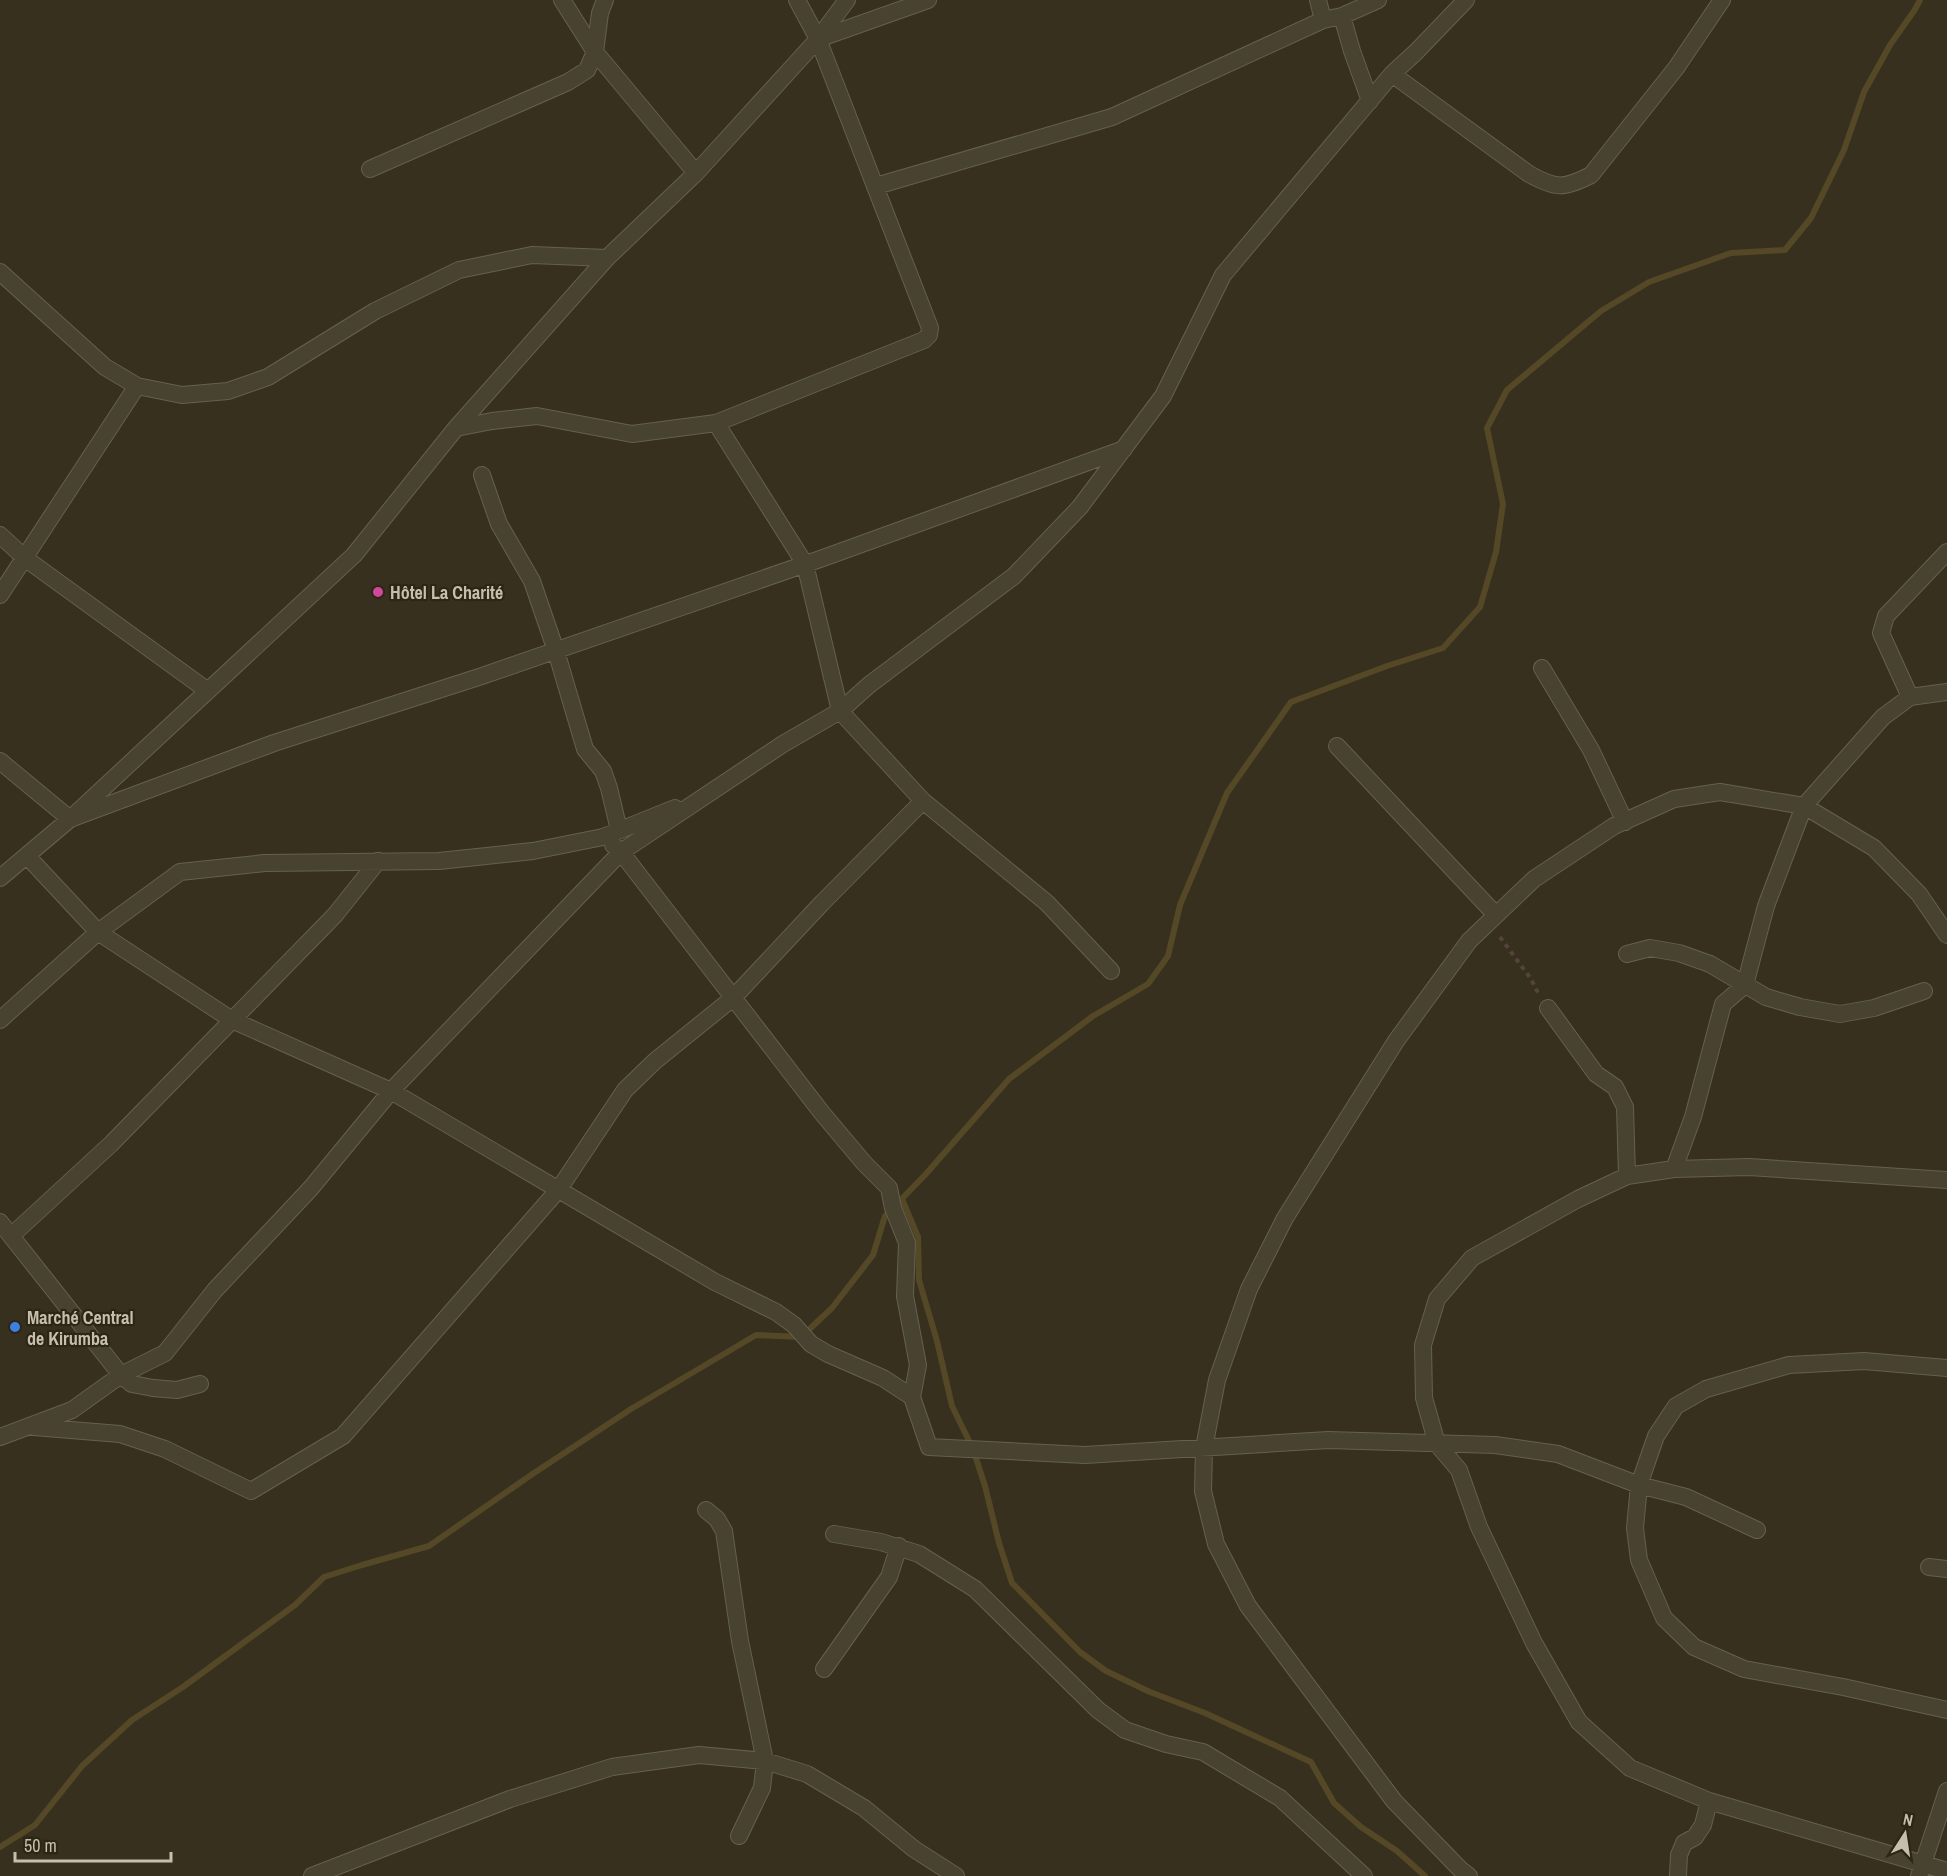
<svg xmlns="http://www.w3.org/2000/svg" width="1947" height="1876" viewBox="0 0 1947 1876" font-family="'Archivo Narrow',sans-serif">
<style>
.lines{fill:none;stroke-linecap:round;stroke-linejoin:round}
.stream{stroke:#554827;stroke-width:6}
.street-casing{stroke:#66604f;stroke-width:18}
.path{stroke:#56433d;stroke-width:4;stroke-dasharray:4.5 4.5;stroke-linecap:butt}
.street{stroke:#484231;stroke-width:16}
.hotel-dot{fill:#d1479c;stroke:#2c2617;stroke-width:2}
.shop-dot{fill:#3f7fe0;stroke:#2c2617;stroke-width:2}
.labels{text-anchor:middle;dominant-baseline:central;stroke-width:4.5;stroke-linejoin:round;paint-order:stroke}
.poi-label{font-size:18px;font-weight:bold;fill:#c5bfab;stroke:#2c2617;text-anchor:start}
</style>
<rect width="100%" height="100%" fill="#37301e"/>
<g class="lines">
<path class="stream" d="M902 1199 918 1237 919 1280 937 1341 952 1406 973 1449 985 1486 999 1543 1012 1583 1080 1652 1106 1671 1150 1692 1205 1713 1311 1762 1334 1803 1361 1827 1397 1851 1425 1876
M0 1847 35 1825 82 1766 132 1720 183 1687 295 1605 324 1577 362 1565 429 1546 531 1475 631 1409 756 1335 801 1337 832 1308 873 1255 885 1216 925 1175 1009 1079 1093 1016 1148 984 1168 956 1180 905 1227 793 1291 702 1387 666 1443 648 1480 607 1496 552 1503 504 1487 428 1507 390 1601 311 1649 282 1731 253 1785 250 1811 218 1844 150 1864 92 1890 45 1914 11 1920 0"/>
<defs>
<path id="street" d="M562 0 595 52 696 173
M1318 0 1323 20
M1342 16 1352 51 1370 101
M818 39 928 0
M1392 74 1529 174C1556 189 1564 189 1591 175L1676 68 1722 0
M370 169 568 82 587 70 595 52 600 13 605 0
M876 186 1112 117 1323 20 1342 16 1378 0
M0 272 105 367 137 386 182 395 228 391 268 377 375 311 459 270 532 255 607 258
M716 423 805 564 840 711 923 801 1047 903 1111 971
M456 428 492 421 537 416 632 434 716 423 924 340 929 335 930 328 818 39 797 0
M482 475 499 524 532 581 556 651 585 749 603 771 609 788 619 830
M0 535 26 559 208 691
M0 595 137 386
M1542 668 1591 750 1625 822
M1910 697 1881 633 1886 616 1947 552
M1337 746 1496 915
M0 761 70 819 274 743 482 676 823 558 1124 449
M613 845 621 852 822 1113 864 1163 889 1188 893 1208 907 1243 905 1296 918 1365 912 1397
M27 856 98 932 232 1020 391 1091 715 1282 776 1312 794 1325 811 1344 828 1354 883 1378 912 1397 929 1447 1085 1455 1328 1440 1495 1445 1558 1454 1639 1485 1686 1497 1757 1530
M0 878 70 819 354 555 456 428 607 258 696 173 818 39 847 0
M1627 954 1650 948 1679 953 1710 964 1766 997 1800 1007 1840 1014 1874 1008 1924 991
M1548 1008 1596 1074 1615 1087 1625 1107 1627 1176
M0 1020 98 932 180 872 265 863 439 861 533 851 603 837 675 808
M1674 1169 1693 1117 1723 1004 1745 985 1766 906 1804 806 1883 717 1910 697 1947 692
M1947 1180 1749 1167 1674 1169 1627 1176 1578 1199 1472 1258 1437 1299 1423 1345 1424 1398 1437 1444 1459 1470 1479 1527 1534 1643 1579 1722 1630 1768 1709 1801 1947 1871
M0 1222 121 1375 132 1384 153 1388 177 1390 200 1384
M11 1236 111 1144 335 915 378 861
M1947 1368 1864 1361 1789 1365 1706 1389 1676 1406 1656 1436 1639 1485 1635 1528 1639 1560 1664 1618 1694 1647 1744 1669 1843 1687 1947 1710
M34 1427 120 1434 165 1449 251 1491 343 1436 559 1189 625 1090 655 1061 733 998 822 903 923 801
M0 1437 72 1410 121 1375 165 1353 215 1290 311 1188 391 1091 621 852 783 744 840 711 869 685 1014 576 1080 507 1163 396 1223 275 1392 74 1416 52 1466 0
M706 1510 717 1519 724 1531 740 1641 765 1761 762 1788 739 1836
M834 1534 881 1542 919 1554 975 1589 1098 1710 1125 1730 1166 1744 1203 1752 1280 1798 1364 1876
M1929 1567 1947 1569
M824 1669 889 1577 899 1546
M312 1876 510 1799 612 1767 699 1755 765 1761 807 1774 864 1808 914 1849 956 1876
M1469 1876 1460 1869 1394 1801 1248 1606 1216 1544 1203 1491 1204 1448 1217 1380 1249 1289 1285 1218 1396 1041 1469 941 1534 879 1614 826 1674 799 1720 792 1804 806 1874 848 1919 894 1947 935
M1678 1876 1679 1855 1684 1843 1695 1837 1703 1825 1709 1801
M1919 1876 1947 1791"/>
</defs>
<use href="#street" class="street-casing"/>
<path class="path" d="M1500 937 1531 979 1539 995"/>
<use href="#street" class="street"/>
</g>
<circle class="hotel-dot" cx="378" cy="592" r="6"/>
<circle class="shop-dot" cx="15" cy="1327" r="6"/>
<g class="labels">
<g class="poi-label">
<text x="390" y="592">Hôtel La Charité</text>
<text x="27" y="1317">Marché Central<tspan x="27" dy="21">de Kirumba</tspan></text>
</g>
</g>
<g transform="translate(1905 1834) rotate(12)" stroke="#2c2617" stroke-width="4.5" paint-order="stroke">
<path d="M0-4.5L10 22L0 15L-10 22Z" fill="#c5bfab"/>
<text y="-9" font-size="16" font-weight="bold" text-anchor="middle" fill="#c5bfab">N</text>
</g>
<path d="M15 1852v9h156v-9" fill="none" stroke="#c5bfab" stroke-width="3"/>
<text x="24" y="1852" font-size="18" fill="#c5bfab" stroke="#2c2617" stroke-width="4.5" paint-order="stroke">50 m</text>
</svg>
